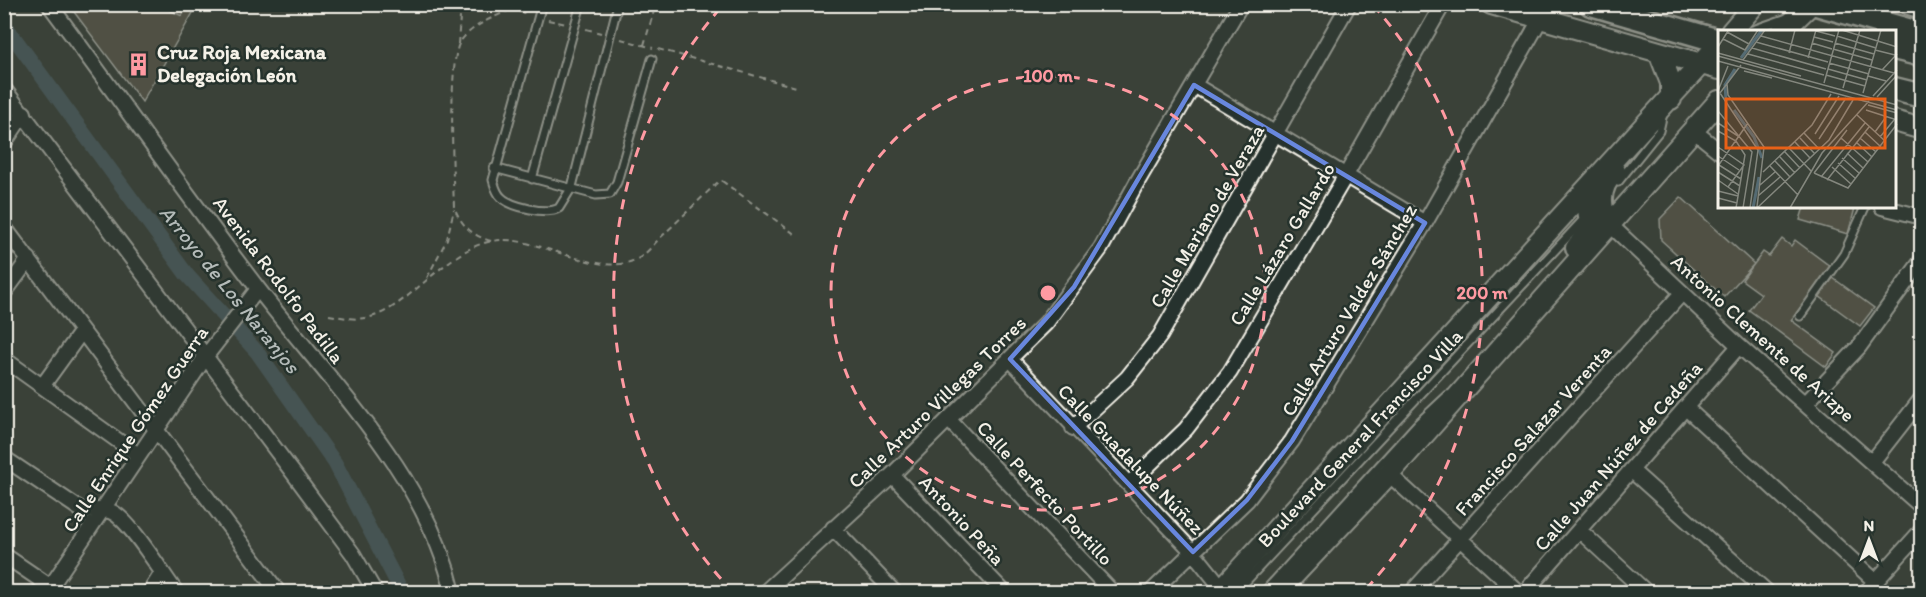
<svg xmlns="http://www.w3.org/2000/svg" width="1926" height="597" viewBox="0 0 1926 597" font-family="Itim,sans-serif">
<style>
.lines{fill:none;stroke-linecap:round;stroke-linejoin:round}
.canal{stroke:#556b73;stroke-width:15}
.building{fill:#6a6353;stroke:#f4f1e8;stroke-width:1.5}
.lane-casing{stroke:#f4f1e8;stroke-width:11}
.street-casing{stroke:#f4f1e8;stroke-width:18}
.secondary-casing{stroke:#f4f1e8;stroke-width:24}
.primary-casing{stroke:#f4f1e8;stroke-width:27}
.path{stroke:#f4f1e8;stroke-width:2;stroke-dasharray:6 4.5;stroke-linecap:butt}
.lane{stroke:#26332d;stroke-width:7}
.street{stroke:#26332d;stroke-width:14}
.secondary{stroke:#26332d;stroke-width:20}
.primary{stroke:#26332d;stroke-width:22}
.marked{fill:none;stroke:#6887de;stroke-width:4.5;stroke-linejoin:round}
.ring{fill:none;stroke:#ff9aa2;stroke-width:3;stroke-dasharray:10 8}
.labels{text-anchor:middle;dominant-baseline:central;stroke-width:5;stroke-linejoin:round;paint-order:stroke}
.poi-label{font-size:20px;font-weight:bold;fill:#f4f1e8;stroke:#26332d;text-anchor:start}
.street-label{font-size:20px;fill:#f4f1e8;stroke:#26332d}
.water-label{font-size:21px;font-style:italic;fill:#b4bbb9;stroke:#26332d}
.inset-river{fill:none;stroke:#556b73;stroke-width:3}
.inset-road{fill:none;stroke:#84877e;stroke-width:1.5}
.view{fill:#e96117;fill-opacity:0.15;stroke:#e96117;stroke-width:3}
.inset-edge{fill:none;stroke:#f4f1e8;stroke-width:3}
.centre{fill:#ff9aa2;stroke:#26332d;stroke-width:3}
.ring-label{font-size:18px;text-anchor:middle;font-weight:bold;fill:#ff9aa2;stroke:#26332d;stroke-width:5;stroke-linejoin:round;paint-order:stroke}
</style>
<rect width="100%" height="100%" fill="#3a4138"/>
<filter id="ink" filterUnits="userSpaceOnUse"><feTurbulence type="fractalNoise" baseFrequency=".0167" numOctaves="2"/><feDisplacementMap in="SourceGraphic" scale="12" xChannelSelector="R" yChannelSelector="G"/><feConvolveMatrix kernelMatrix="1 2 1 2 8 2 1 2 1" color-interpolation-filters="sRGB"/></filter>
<g filter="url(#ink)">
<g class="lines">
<path class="canal" d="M4 24 187 275 257 352 335 463 402 592"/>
</g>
<path class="building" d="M68 4H198L142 102Z
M172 4H188L182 16 169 10Z
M1681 197 1754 264 1724 297 1661 240 1660 219Z
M1804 207H1852L1855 208 1848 234 1800 220Z
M1782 239 1791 246 1795 240 1831 267 1791 320 1836 353 1826 367 1749 310 1761 294 1742 280 1763 252 1769 256Z
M1833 278 1874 308 1860 326 1819 296Z"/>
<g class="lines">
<defs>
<path id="lane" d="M542 4 493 180C495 186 496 192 501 197 511 207 547 215 559 208L572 187 618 4
M1747 32 1787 18
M494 168 596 195 610 194 617 182 652 59
M532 179 581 4
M1618 182 1659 131 1663 113
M1800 316 1844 254 1865 207
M1236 592 1584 219
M1264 592 1418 423 1448 395"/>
<path id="street" d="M49 4C120 99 187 196 259 290 331 384 425 473 453 592
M1194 85 1425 223
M4 89 294 474 353 554 375 592
M1693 130 1719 151
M4 143 24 113
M1882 207 1922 217
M1604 219 1739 346 1922 507
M4 227 278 592
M4 293 29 259
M4 359 138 455
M1010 359 1193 552 1222 588
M43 385 82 331
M1806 403 1859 347 1922 260
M1686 408 1875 581
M949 420 1112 592
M1073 428 1127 378 1160 336 1349 4
M4 458 80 509C91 512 102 508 112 512 130 520 163 575 176 592
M1872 462 1922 398
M1631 470 1767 592
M1389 474 1518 592
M892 475 1004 592
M1129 484 1186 429 1230 372 1346 175 1443 4
M833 528 894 592
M1579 530 1646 592
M4 555 51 587
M47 592 206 356 258 289
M150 592 162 573
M765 592 892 475 1046 323 1101 248 1136 184 1241 4
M1151 592 1247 500 1292 441 1425 223 1541 18
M1412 592 1682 293
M1525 592 1739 346
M1866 592 1922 530"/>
<path id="secondary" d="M1491 4 1719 69
M1909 4 1922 8
M1731 32 1755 4
M1782 32 1811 4
M1659 52 1671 83V99
M1894 121 1922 129
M1610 225C1598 206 1599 187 1615 171
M1576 248C1594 226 1591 220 1584 194
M1219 592 1719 44
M1278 592 1389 474 1719 101"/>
<path id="primary" d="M1591 4 1719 41
M1816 4 1922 34
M1894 48 1922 55
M1894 89 1922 96"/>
</defs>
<use href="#lane" class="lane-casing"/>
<use href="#street" class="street-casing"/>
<use href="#secondary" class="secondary-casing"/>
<use href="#primary" class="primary-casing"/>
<path class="path" d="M488 4 528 14
M1711 4 1728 9
M548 20 566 24
M586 29 601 33
M621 39 653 48
M458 44 461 4
M644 45 656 4
M658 49 796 87
M491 241C471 235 462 226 454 207 453 180 448 60 460 42 472 25 492 18 510 10
M427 278 447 239 454 209
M329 315C341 317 353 320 366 318 410 311 449 241 502 240 542 239 598 277 635 260 645 256 652 246 659 239 679 220 698 201 718 182L722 181 796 235"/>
<use href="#lane" class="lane"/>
<use href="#street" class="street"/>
<use href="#secondary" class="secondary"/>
<use href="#primary" class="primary"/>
</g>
</g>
<path d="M0 0H1926V597H0ZM1194 85 1425 223 1292 441 1247 500 1193 552 1010 359 1074 287Z" fill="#3a4138" fill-opacity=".55" fill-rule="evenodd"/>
<path class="marked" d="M1194 85 1425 223 1292 441 1247 500 1193 552 1010 359 1074 287Z"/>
<g class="ring">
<circle cx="1048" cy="293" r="217"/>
<path d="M733 592A434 434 0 0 1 723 5M1373 5A434 434 0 0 1 1363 592"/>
</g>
<defs>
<symbol id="building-bare" viewBox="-9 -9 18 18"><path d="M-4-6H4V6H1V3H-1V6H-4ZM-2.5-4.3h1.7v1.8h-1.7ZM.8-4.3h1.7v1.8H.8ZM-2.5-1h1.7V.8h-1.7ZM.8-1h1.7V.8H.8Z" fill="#ff9aa2" stroke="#26332d" stroke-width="2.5" paint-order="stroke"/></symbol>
</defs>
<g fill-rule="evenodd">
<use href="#building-bare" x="122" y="48" width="33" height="33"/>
</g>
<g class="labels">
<g class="poi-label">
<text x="157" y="52">Cruz Roja Mexicana<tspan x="157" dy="23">Delegación León</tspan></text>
</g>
<g class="street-label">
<text transform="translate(1207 216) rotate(-60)">Calle Mariano de Veraza</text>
<text transform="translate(1282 244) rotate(-59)">Calle Lázaro Gallardo</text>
<text transform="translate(279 280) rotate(53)">Avenida Rodolfo Padilla</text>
<text transform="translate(1349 310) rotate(-59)">Calle Arturo Valdez Sánchez</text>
<text transform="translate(1763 338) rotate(42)">Antonio Clemente de Arizpe</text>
<text transform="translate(937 402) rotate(-44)">Calle Arturo Villegas Torres</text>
<text transform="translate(135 429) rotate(-56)">Calle Enrique Gómez Guerra</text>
<text transform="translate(1533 430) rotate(-48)">Francisco Salazar Verenta</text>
<text transform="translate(1360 438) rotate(-47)">Boulevard General Francisco Villa</text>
<text transform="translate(1618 456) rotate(-49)">Calle Juan Núñez de Cedeña</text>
<text transform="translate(1131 459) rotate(46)">Calle Guadalupe Núñez</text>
<text transform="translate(1045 493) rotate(47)">Calle Perfecto Portillo</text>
<text transform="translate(962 520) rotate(47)">Antonio Peña</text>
</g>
<g class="water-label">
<text transform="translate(230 289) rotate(51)">Arroyo de Los Naranjos</text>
</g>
</g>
<g transform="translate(1718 30)">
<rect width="178" height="178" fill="#3a4138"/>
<path class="inset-river" d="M23 28 44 0M8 70 7 55 17 39M16 80 36 107 44 128M35 178 41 147"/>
<path class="inset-road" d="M124 0 179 17M98 1 117 6M9 2 31 14M43 6 176 43M119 6 158 18M96 7 115 12M5 9 27 20 40 0M38 12 110 32M94 13 114 19M117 13 156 24M0 17 10 1M34 18 108 39M115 19 154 30M157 20 177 25M0 23 83 46M71 23 77 0M30 24 106 45M0 26 179 75M90 28 98 0M25 30 47 0M0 31 179 80M111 33 151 44M110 39 149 50M164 40 179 24M26 41 54 48M108 45 147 56M150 46 168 51M106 53 121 0M9 54 10 65 46 117 39 177M125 58 142 0M0 61 10 36M2 63 40 120 32 178M2 63 23 35M145 63 163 0M155 66 179 40M159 67 179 45M150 75 179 83M148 80 179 90M0 81 34 122 25 178M139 85 167 111M0 93 20 106M0 101 18 111 27 125 18 178M147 102 163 117M157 102 168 87M86 103 101 119M97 104 121 66M162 107 176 90M82 108 97 124M123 108 150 132M142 108 158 122M101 109 128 68M77 112 92 128M138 112 154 127M0 117 26 135 10 157M71 118 93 141M67 122 82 138M129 123 145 138M0 126 21 140M62 127 77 143M124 128 141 143M57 131 72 147M120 133 137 148M1 135 23 149M0 136 30 93M52 136 80 165M114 137 133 154M0 142 22 156M45 142 94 95 113 64M96 143 130 158 179 94M96 143 129 100M103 147 147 93M0 150 20 164M109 150 151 97M42 155 57 142M0 161 20 166M40 166 62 147M0 168 19 173M39 178 111 110 135 70M72 178 104 123 151 71"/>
<path class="view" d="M8 69H167V118H8Z"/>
<rect width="178" height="178" class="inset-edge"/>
</g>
<circle cx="1048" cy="293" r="9" class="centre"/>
<g class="ring-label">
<text x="1048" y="82">100 m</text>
<text x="1482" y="299">200 m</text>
</g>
<rect width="1926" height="597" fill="none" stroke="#26332d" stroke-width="24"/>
<rect x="12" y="12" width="1902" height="573" fill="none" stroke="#f4f1e8" stroke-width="2" filter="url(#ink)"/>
<g transform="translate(1869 540)" stroke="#26332d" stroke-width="4.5" paint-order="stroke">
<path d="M0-4.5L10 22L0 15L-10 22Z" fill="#f4f1e8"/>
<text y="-9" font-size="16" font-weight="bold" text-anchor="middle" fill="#f4f1e8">N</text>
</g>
</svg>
